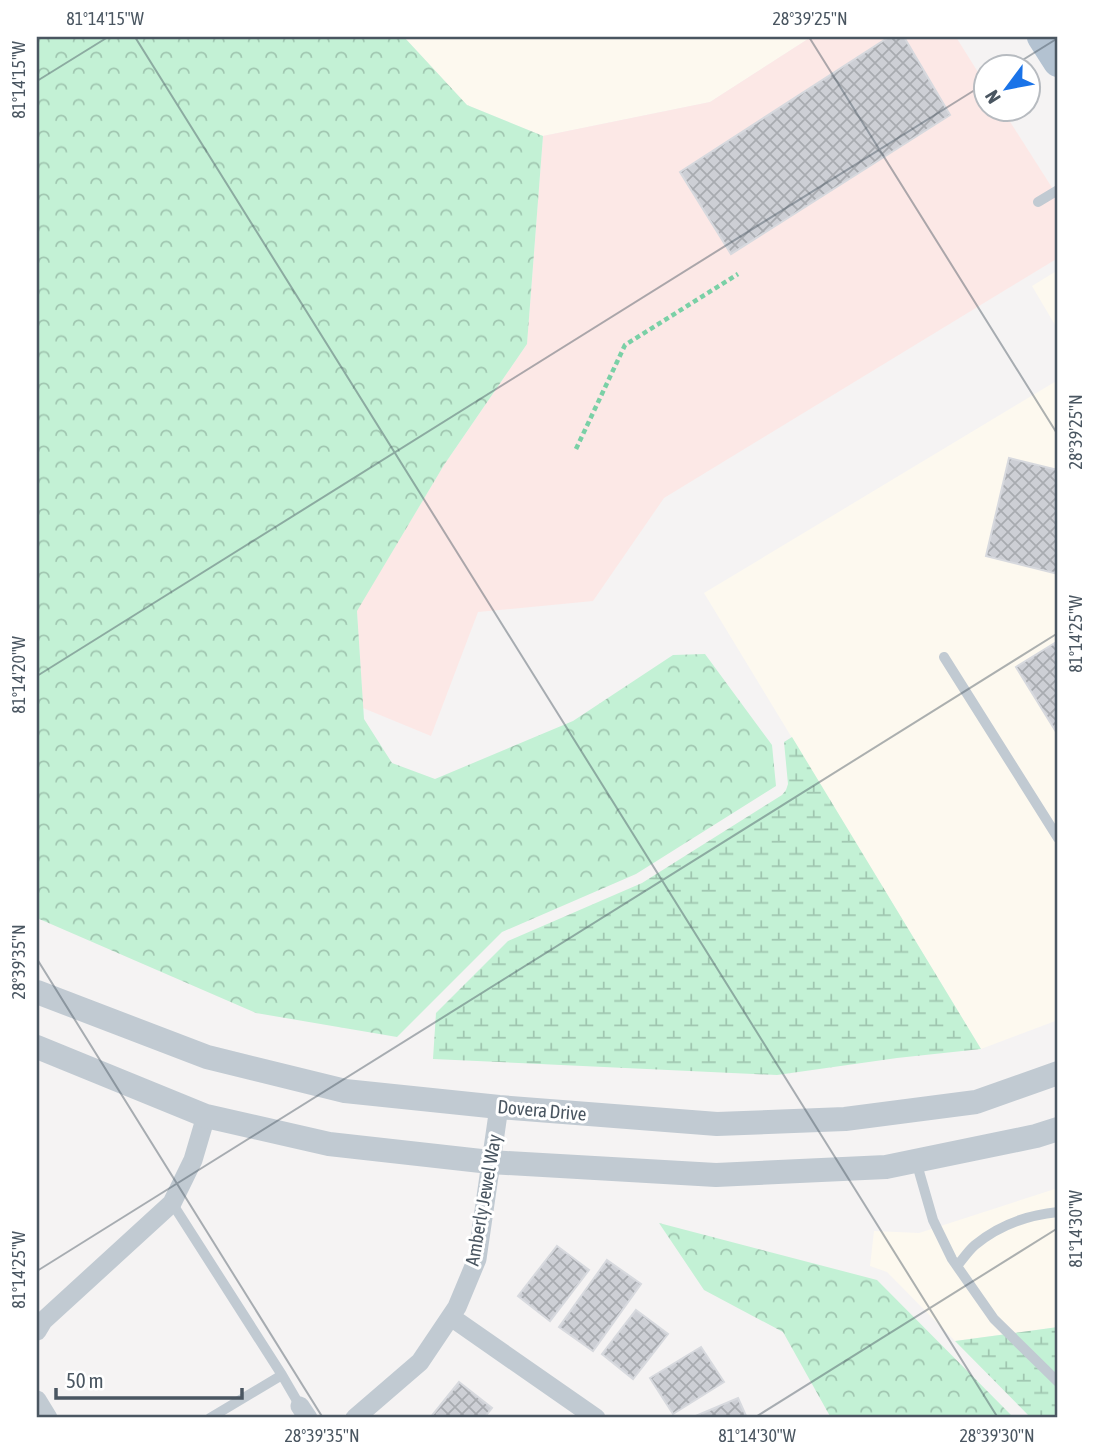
<svg xmlns="http://www.w3.org/2000/svg" width="1095" height="1455" viewBox="0 0 1095 1455" font-family="'Asap Condensed',sans-serif">
<style>
.commercial{fill:#fdf9ef}
.medical{fill:#fce8e6}
.forest{fill:url(#forest-crowns)}
.wetland{fill:url(#wetland-marsh)}
.building{fill:url(#building-cross-hatch);stroke:#d7d9de;stroke-width:2}
.lines{fill:none;stroke-linecap:round;stroke-linejoin:round}
.path{stroke:#7ad0a6;stroke-width:4.5;stroke-dasharray:5 3.5;stroke-linecap:butt}
.service{stroke:#c1cad2;stroke-width:10}
.minor{stroke:#c1cad2;stroke-width:19}
.tertiary{stroke:#c1cad2;stroke-width:24}
.primary{stroke:#b3c2d1;stroke-width:30}
.ticks{fill:none;stroke:#4a5661;stroke-width:2;stroke-opacity:0.45}
.labels{text-anchor:middle;dominant-baseline:central;stroke-width:6;stroke-linejoin:round;paint-order:stroke}
.street-label{font-size:19px;fill:#4a5661;stroke:#fff}
.neatline{fill:none;stroke:#4a5661;stroke-width:2.5}
.ticks-label{font-size:18px;text-anchor:middle;fill:#4a5661}
</style>
<defs>
<pattern id="forest-crowns" width="20" height="18" patternUnits="userSpaceOnUse" patternTransform="scale(1.75)"><rect width="20" height="18" fill="#c3f1d5"/><path d="M2 6a3 3 0 1 1 6 0M12 15a3 3 0 1 1 6 0" fill="none" stroke="#a0c6b0"/></pattern>
<pattern id="wetland-marsh" width="20" height="14" patternUnits="userSpaceOnUse" patternTransform="scale(1.75)"><rect width="20" height="14" fill="#c3f1d5"/><path d="M1 5h8M5 5V1M11 12h8M15 12V8" fill="none" stroke="#a0c6b0"/></pattern>
<pattern id="building-cross-hatch" width="8" height="8" patternUnits="userSpaceOnUse" patternTransform="scale(1.75)"><rect width="8" height="8" fill="#cdcfd5"/><path d="M0 0l8 8M0 8l8-8" fill="none" stroke="#a8abb0"/></pattern>
</defs>
<rect width="100%" height="100%" fill="#f5f3f3"/>
<path class="commercial" d="M404 37H811L710 102 543 136 467 105Z
M1058 270V330L1032 286Z
M1058 380V1020L981 1049 704 593Z
M1058 1188V1327L955 1341 887 1272 870 1266 874 1231 919 1233Z"/>
<path class="medical" d="M811 37H956L986 85V108L1002 109 1058 197V258L664 498 593 601 478 612 431 736 363 708 357 610 444 465 527 344 543 136 710 102Z"/>
<path class="forest" d="M37 37H404L467 105 543 136 527 344 444 465 357 611 364 719 392 763 435 779 573 721 673 655 705 654 772 745 776 786 636 874 502 932 397 1037 256 1013 37 918Z
M659 1223 877 1280 1014 1418H831L783 1332 704 1290Z"/>
<path class="wetland" d="M792 737 981 1049 897 1058 777 1075 433 1059 436 1013 508 941 642 883 782 795 786 790 788 784 784 742Z
M1058 1327V1418H1031L955 1341Z"/>
<path class="building" d="M889 37H904L950 115 731 254 680 172Z
M1009 458 1058 470V574L986 556Z
M1058 641V735L1016 667Z
M557 1246 589 1270 550 1321 518 1296Z
M607 1260 641 1284 593 1351 559 1327Z
M636 1310 668 1334 633 1379 602 1354Z
M701 1347 724 1382 673 1414 650 1378Z
M459 1382 492 1408 484 1418H430Z
M738 1398 747 1418H691Z"/>
<g class="lines">
<path class="path" d="M576 449 625 345 738 274"/>
<path class="service" d="M1038 202 1058 190
M944 657 1058 838
M916 1161 933 1220 952 1259 994 1319 1058 1382
M172 1203 282 1375
M957 1266C963 1259 968 1251 975 1245 999 1225 1028 1215 1058 1212
M210 1418 282 1375 300 1406"/>
<path class="minor" d="M451 1317 596 1418
M37 1331 43 1321 172 1203 193 1160 206 1116
M37 1400 48 1418
M300 1406 308 1418
M355 1418 420 1362 457 1307 477 1259 499 1107"/>
<path class="tertiary" d="M37 992 207 1057 345 1091 499 1107 717 1124 845 1119 976 1102 1058 1073
M37 1047 206 1116 329 1144 490 1162 716 1175 886 1167 1036 1136 1058 1129"/>
<path class="primary" d="M1042 37 1058 62"/>
</g>
<path class="ticks" d="M135 37 998 1418M809 37 1058 435M1013 66 1058 38M37 81 108 37M37 676 986 83M37 959 323 1418M37 1271 1058 633M754 1418 1058 1228"/>
<g class="labels">
<g class="street-label">
<text transform="translate(542 1110) rotate(5)">Dovera Drive</text>
<text transform="translate(483 1200) rotate(-80)">Amberly Jewel Way</text>
</g>
</g>
<rect width="1095" height="1455" fill="none" stroke="#ffffff" stroke-width="77"/>
<g transform="translate(1007 88) rotate(238)"><circle r="33" fill="#ffffff" stroke="#b7bbc0" stroke-width="2"/>
<path d="M0-5L12 26L0 18L-12 26Z" fill="#1a73e8"/>
<text y="-10" font-size="19" font-weight="bold" text-anchor="middle" fill="#4a5661">N</text>
</g>
<path d="M56 1388v10h186v-10" fill="none" stroke="#4a5661" stroke-width="3.5"/>
<text x="66" y="1388" font-size="21" fill="#4a5661" stroke="#ffffff" stroke-width="5" paint-order="stroke">50 m</text>
<rect x="38" y="38" width="1018" height="1378" class="neatline"/>
<g class="ticks-label">
<text x="105" y="25">81°14'15"W</text>
<text x="810" y="25">28°39'25"N</text>
<text transform="translate(19 80) rotate(-90)" y="6">81°14'15"W</text>
<text transform="translate(1076 432) rotate(-90)" y="6">28°39'25"N</text>
<text transform="translate(1076 634) rotate(-90)" y="6">81°14'25"W</text>
<text transform="translate(19 675) rotate(-90)" y="6">81°14'20"W</text>
<text transform="translate(19 962) rotate(-90)" y="6">28°39'35"N</text>
<text transform="translate(1076 1229) rotate(-90)" y="6">81°14'30"W</text>
<text transform="translate(19 1270) rotate(-90)" y="6">81°14'25"W</text>
<text x="322" y="1442">28°39'35"N</text>
<text x="757" y="1442">81°14'30"W</text>
<text x="997" y="1442">28°39'30"N</text>
</g>
</svg>
